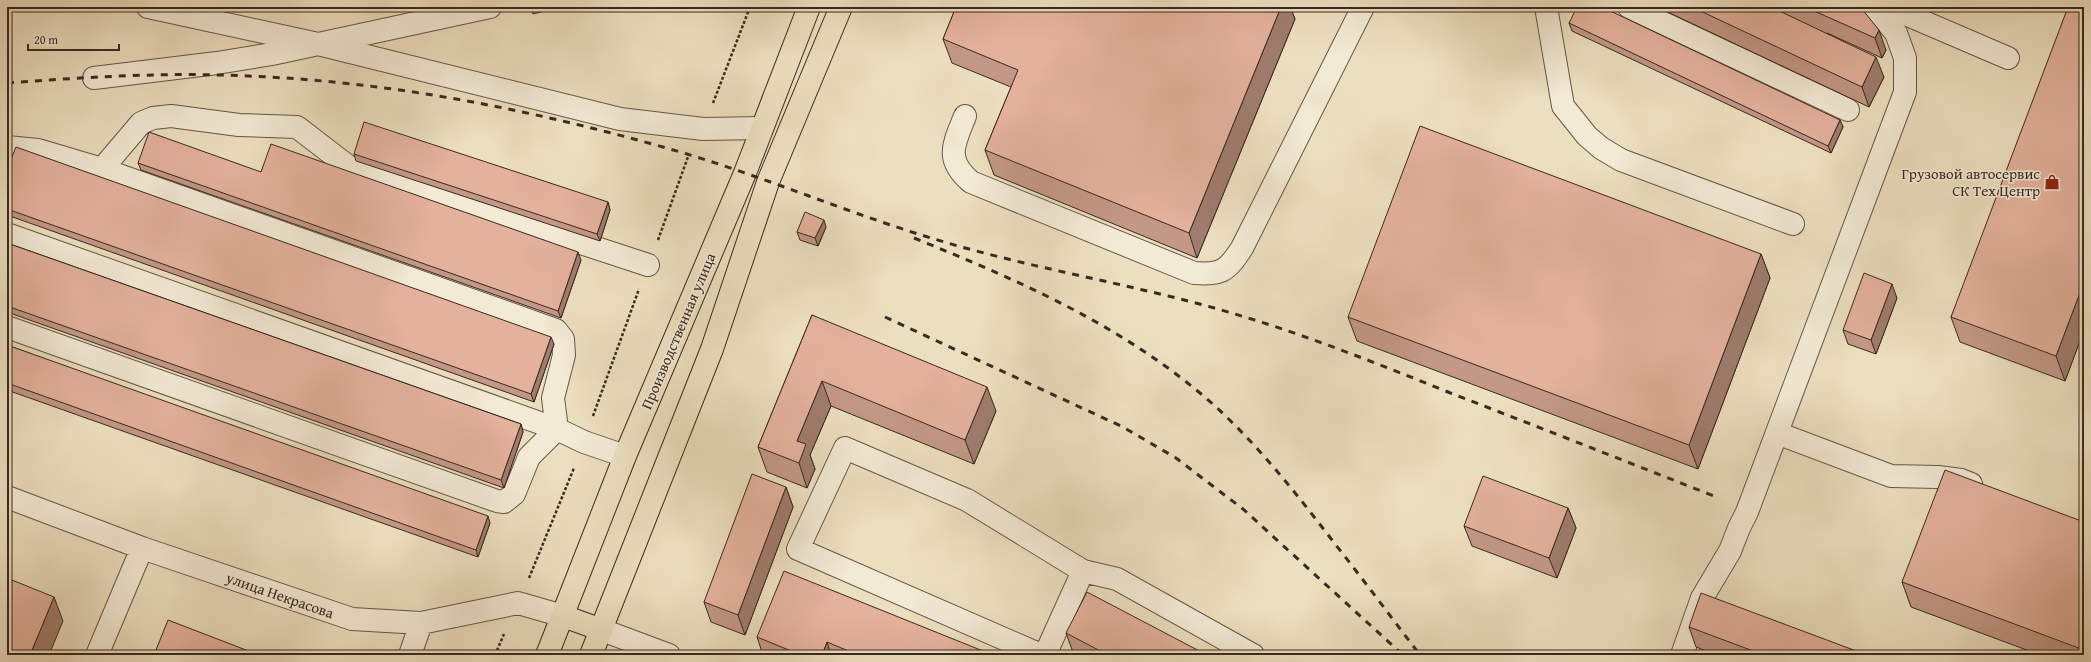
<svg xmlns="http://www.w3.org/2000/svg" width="2091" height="662" viewBox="0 0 2091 662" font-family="'Gentium Book Plus',serif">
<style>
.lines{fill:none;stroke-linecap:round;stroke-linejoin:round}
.minor-casing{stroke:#665647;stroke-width:24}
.highway-casing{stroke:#39291f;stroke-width:24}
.path{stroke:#39291f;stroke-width:2.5;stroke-dasharray:3 2;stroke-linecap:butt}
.minor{stroke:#f3ead5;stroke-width:22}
.highway{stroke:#ecdfbf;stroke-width:22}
.rail{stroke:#39291f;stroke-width:3;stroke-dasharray:7 7;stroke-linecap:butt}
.wall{fill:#c39886;stroke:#39291f}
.shaded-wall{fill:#9f7c6d;stroke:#39291f}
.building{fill:#e3b19c;stroke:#39291f}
.labels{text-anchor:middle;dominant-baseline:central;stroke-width:3;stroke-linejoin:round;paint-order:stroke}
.poi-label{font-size:15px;fill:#39291f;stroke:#f3ead5;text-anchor:end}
.street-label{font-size:15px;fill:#39291f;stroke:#f3ead5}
</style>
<rect width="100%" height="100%" fill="#ecdfbf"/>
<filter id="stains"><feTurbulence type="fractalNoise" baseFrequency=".005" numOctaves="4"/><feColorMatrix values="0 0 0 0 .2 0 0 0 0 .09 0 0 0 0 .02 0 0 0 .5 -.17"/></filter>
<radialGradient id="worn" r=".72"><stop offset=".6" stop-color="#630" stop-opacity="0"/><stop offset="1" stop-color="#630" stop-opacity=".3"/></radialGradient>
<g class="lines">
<defs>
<path id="minor" d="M148 7 318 44 620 119 703 129 762 128
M1546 7 1563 106 1587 136 1601 148 1621 160 1793 224
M1629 7 1848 110
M1889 7 2008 58
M94 78 217 63 272 54 490 7
M965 116C954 144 944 159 971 182L1194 273C1222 275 1227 271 1242 248L1363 7
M7 147 38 150 102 169 556 330 563 339 564 355 553 398 557 429 529 457 514 494 504 502 497 501 7 327
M102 169 141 123 153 118 171 116 239 125 297 127 349 167 648 265
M7 234 557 429 584 442 625 456
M1777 433 1891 476 1938 477 1961 480 1971 484
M7 497 142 548 352 619 421 623 518 603 563 616
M602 630 669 655
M97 655 142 548
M410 655 421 623
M1041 655 798 549 845 448 967 500 1083 571 1117 579 1253 655
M1045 655 1083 571
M1682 655 1702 598 1730 551 1739 528 1747 512 1905 92V58L1896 33 1874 7"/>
<path id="highway" d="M563 616 602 630
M547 655 625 456 745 173 809 7
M591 655 712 349 768 182 841 7"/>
</defs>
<use href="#minor" class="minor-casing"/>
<use href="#highway" class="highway-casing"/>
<path class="path" d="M713 103 750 7
M658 240 689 154
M593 416 639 289
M529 578 574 468
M495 655 504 634"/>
<use href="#minor" class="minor"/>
<use href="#highway" class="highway"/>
<path class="rail" d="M7 83C87 77 168 72 248 76 397 82 544 112 687 154 769 179 849 213 931 238 1031 269 1135 284 1235 314 1309 336 1381 365 1453 394 1541 428 1630 463 1719 498
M914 238C1015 279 1115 322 1200 393 1250 435 1292 488 1332 540 1362 578 1391 617 1420 655
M885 317 1123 427 1176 458 1243 509 1403 655"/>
</g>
<path class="wall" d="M530 7H560L533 14Z
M956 7H1290L1295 19 1197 258 994 175 985 150 1011 87 952 63 943 39Z
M1657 7H1859L1886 50 1882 58 1827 33 1884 77 1869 107Z
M2084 12V330L2065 381 1960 342 1951 317Z
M1569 23 1840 120 1843 127 1831 153 1572 31Z
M354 154 608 202 610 210 600 241 356 161Z
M7 158 554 344 534 402 7 215Z
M138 163 261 172 581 260 561 318 141 170Z
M826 227 818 246 800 240 797 232Z
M7 243 521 424 523 432 504 488 7 312Z
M1761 254 1770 278 1698 469 1357 341 1348 317Z
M1897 298 1876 354 1848 344 1843 330Z
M812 315 996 411 974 464 831 406 810 455 815 469 807 488 767 472 758 447Z
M7 345 490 523 478 557 7 390Z
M786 487 793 507 745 635 711 622 704 602Z
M1568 508 1576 528 1557 578 1472 546 1464 526Z
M2084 522V655H2040L1911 607 1902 582Z
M1689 627 1867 655H1717L1696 647Z
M1066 633 1207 655H1074Z
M757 637 993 655H763Z"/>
<path class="shaded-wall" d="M1281 7H1290L1295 19 1197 258 1189 233Z
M1879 30 1886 50 1882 58 1875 38Z
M1876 57 1884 77 1869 107 1862 87Z
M1840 120 1843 127 1831 153 1828 146Z
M608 202 610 210 600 241 597 234Z
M824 220 826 227 818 246 815 238Z
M578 252 581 260 561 318 558 311Z
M1761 254 1770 278 1698 469 1689 445Z
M2084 282V330L2065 381 2056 356Z
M1892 284 1897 298 1876 354 1871 340Z
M551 337 554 344 534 402 531 394Z
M822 381 831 406 810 455 815 469 807 488 799 463 797 441Z
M987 387 996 411 974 464 965 440Z
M521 424 523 432 504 488 501 480Z
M786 487 793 507 745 635 738 615Z
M1568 508 1576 528 1557 578 1549 558Z
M488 516 490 523 478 557 476 550Z
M54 597 63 621 49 655H30Z
M827 642 831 655H822Z"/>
<path class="building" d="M956 7H1281L1189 233 985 150 1018 70 943 39Z
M1577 7H1602L1840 120 1828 146 1569 23Z
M1692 7H1771L1876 57 1862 87Z
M1805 7H1859L1862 9 1879 30 1875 38Z
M2068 7H2070L2084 12V282L2056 356 1951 317Z
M364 122 608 202 597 234 354 154Z
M1420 126 1761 254 1689 445 1348 317Z
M149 132 261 172 271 144 578 252 558 311 138 163Z
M16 147 551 337 531 394 7 209V158L11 159Z
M805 212 824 220 815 238 797 232Z
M7 243 521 424 501 480 7 306Z
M1864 273 1892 284 1871 340 1843 330Z
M812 315 987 387 965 440 822 381 797 441 806 444 799 463 758 447Z
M7 345 488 516 476 550 7 383Z
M1945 470 2084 522V650L1902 582Z
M752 474 786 487 738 615 704 602Z
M1483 476 1568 508 1549 558 1464 526Z
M784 571 993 655H858L827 642 822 655H801L757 637Z
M7 578 54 597 30 655H7Z
M1087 592 1207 655H1108L1066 633Z
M1701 593 1867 655H1764L1689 627Z
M168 620 259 655H154Z"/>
<defs>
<symbol id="shop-bare" viewBox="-9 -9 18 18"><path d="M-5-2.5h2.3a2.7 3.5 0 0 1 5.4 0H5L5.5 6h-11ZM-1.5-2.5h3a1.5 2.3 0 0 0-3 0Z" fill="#8f2418" stroke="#f3ead5" stroke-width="2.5" paint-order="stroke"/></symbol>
</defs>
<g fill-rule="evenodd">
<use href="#shop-bare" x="2041" y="171" width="22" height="22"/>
</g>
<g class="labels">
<g class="poi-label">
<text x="2040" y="173">Грузовой автосервис<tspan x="2040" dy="17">СК Тех Центр</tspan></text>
</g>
<g class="street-label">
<text transform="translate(678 331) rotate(-67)">Производственная улица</text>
<text transform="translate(280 595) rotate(19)">улица Некрасова</text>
</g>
</g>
<rect width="2091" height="662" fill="none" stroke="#ecdfbf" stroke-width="24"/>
<rect x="8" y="8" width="2075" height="646" fill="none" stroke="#39291f" stroke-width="2"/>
<rect x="12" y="12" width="2067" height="638" fill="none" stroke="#39291f"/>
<path d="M28 44v6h91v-6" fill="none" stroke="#39291f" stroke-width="2"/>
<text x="34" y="44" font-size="12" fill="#39291f" stroke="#f3ead5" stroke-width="3" paint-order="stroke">20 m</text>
<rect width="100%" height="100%" filter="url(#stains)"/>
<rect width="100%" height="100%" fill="url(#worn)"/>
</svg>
